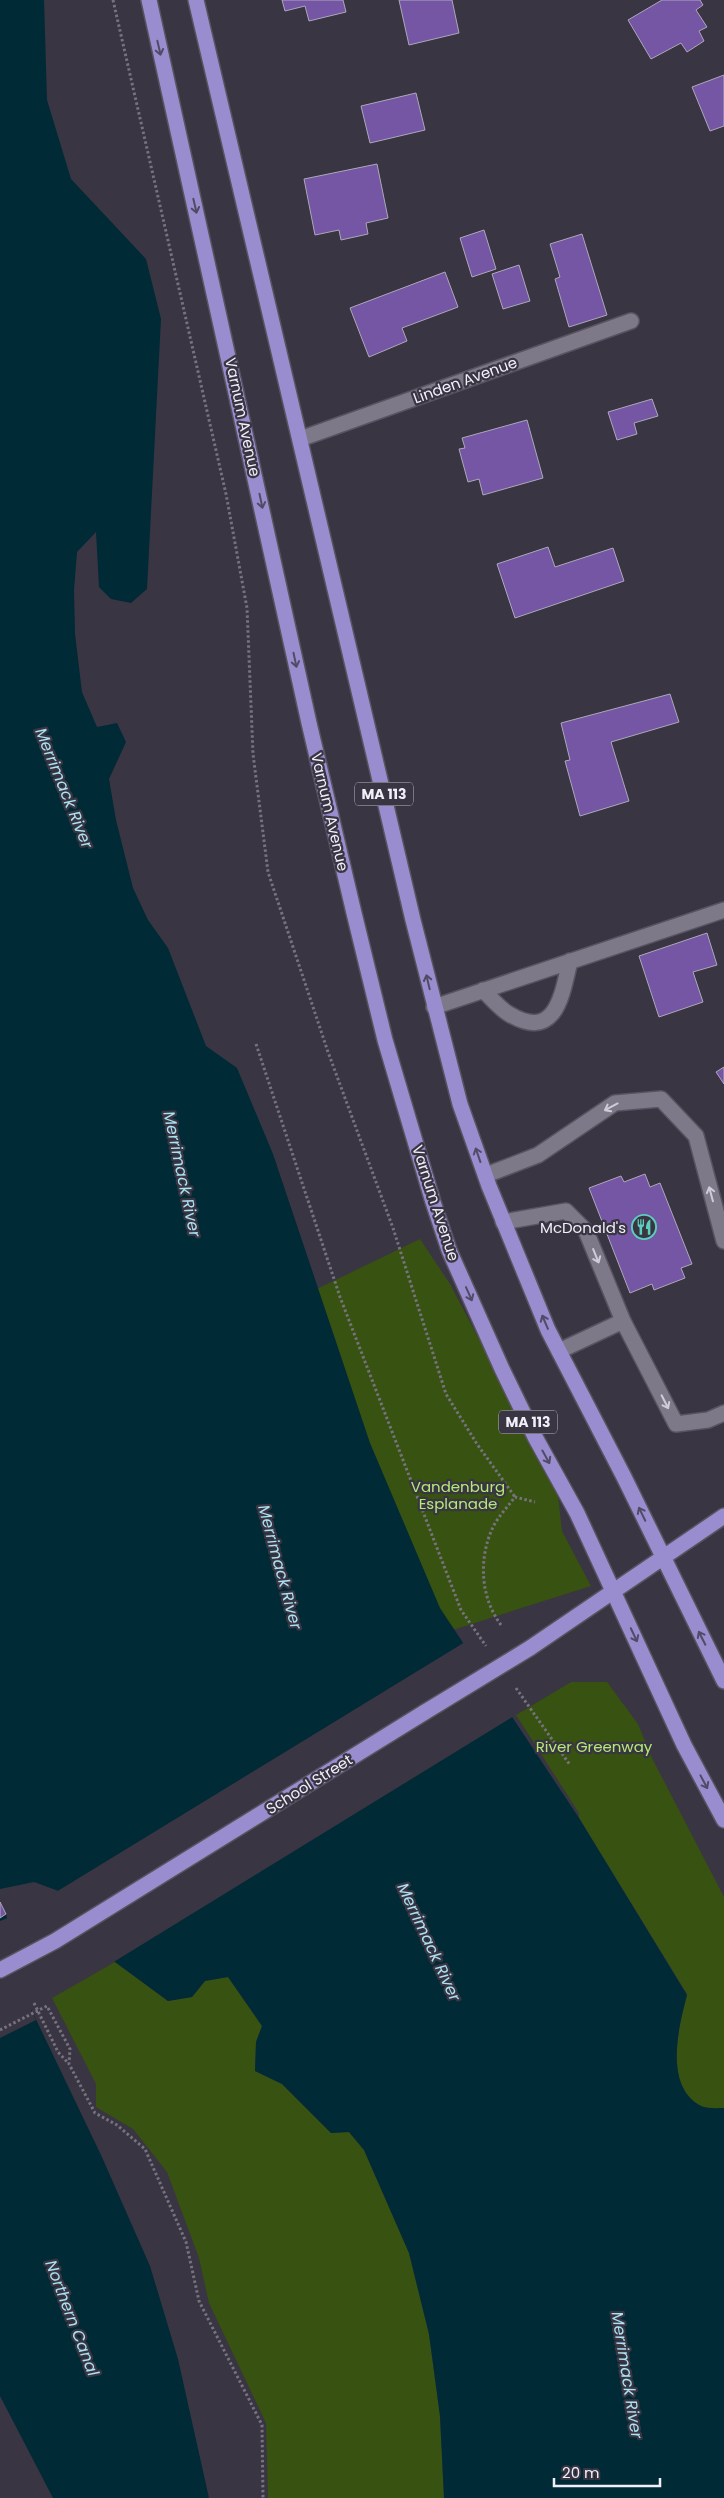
<svg xmlns="http://www.w3.org/2000/svg" width="724" height="2498" viewBox="0 0 724 2498" font-family="Poppins,sans-serif">
<style>
.green{fill:#375211}
.water{fill:#002a35}
.pier{fill:#393543}
.building{fill:#7456a5;stroke:#ada8b9}
.lines{fill:none;stroke-linecap:round;stroke-linejoin:round}
.minor-casing{stroke:#57535f;stroke-width:18}
.major-casing{stroke:#57535f;stroke-width:18}
.path{stroke:#76737f;stroke-width:3;stroke-dasharray:2.5 2.5;stroke-linecap:butt}
.minor{stroke:#7e7989;stroke-width:15}
.major{stroke:#9a8dcf;stroke-width:15}
.major-bridge-casing{stroke:#57535f;stroke-width:18;stroke-linecap:butt}
.major-bridge{stroke:#9a8dcf;stroke-width:15}
.oneway{stroke:#514b66}
.oneway2{stroke:#cfccd7}
.labels{text-anchor:middle;dominant-baseline:central;stroke-width:4.5;stroke-linejoin:round;paint-order:stroke}
.shield{fill:#393543;stroke:#bab7c2;stroke-width:1}
.shield-label{font-size:14px;font-weight:bold;fill:#f2eff9}
.street-label{font-size:15px;fill:#f2eff9;stroke:#393543}
.poi-label{font-size:15px;fill:#f2eff9;stroke:#393543;text-anchor:end}
.park-label{font-size:15px;fill:#b5e977;stroke:#393543}
.water-label{font-size:16px;font-style:italic;fill:#abe3f4;stroke:#393543}
</style>
<rect width="100%" height="100%" fill="#393543"/>
<path class="green" d="M420 1239 450 1284 493 1366 554 1459 562 1531 591 1586 421 1640 259 1317Z
M571 1682H607L638 1724 652 1758 724 1897V2108C718 2108 707 2109 701 2106 663 2086 679 2026 687 1994L579 1818V1813L516 1715Z
M115 1962 168 2001 192 1997 205 1981 228 1977 262 2026 256 2042 255 2071 282 2084 331 2133 349 2132 364 2150 409 2253 429 2334 440 2416 444 2498H268L266 2423 209 2303 199 2258 167 2172 133 2129 96 2107V2084L52 1998Z"/>
<path class="water" d="M0 0H44L47 100 71 179 146 259 161 319 147 589 131 603 111 599 99 587 96 532 77 552 74 590 75 634 82 692 97 727 117 723 126 742 109 779 116 820 133 888 148 920 168 948 206 1046 237 1068 273 1154 370 1443 440 1608 579 1818 687 1995C679 2026 663 2086 701 2106 707 2109 718 2108 724 2108V2498H444L440 2416 429 2334 409 2253 364 2150 349 2132 331 2133 282 2084 255 2071 256 2042 262 2026 228 1977 205 1981 192 1997 168 2001 115 1962 64 1893 34 1882 0 1889Z
M0 1902 6 1914 31 2009 101 2155 150 2266 178 2359 209 2498H53L0 2396Z"/>
<path class="pier" d="M465 1642 514 1716 112 1963 62 1895 56 1892Z
M10 1917 33 2008 31 2010 36 2020 0 2038V1921Z"/>
<path class="building" d="M282 0H343L346 12 309 21 305 6 285 11Z
M399 0H452L459 33 409 45Z
M662 0H700L703 5 696 10 707 27 699 31 704 41 687 52 681 43 651 59 628 20Z
M724 75V126L710 131 692 87Z
M416 93 425 130 370 143 361 106Z
M377 164 388 218 366 223 368 234 341 240 339 230 315 235 304 179Z
M484 230 496 269 472 277 460 238Z
M582 234 607 315 569 327 555 279 560 277 550 244Z
M519 265 530 301 503 309 492 274Z
M445 272 458 307 402 328 407 341 369 357 350 308Z
M652 399 658 416 634 423 637 434 617 440 608 412Z
M527 420 543 478 483 495 479 479 468 482 459 449 465 448 462 438Z
M548 547 555 567 613 548 624 581 515 618 497 564Z
M670 694 679 722 611 742 629 801 580 816 565 761 570 760 561 723Z
M707 933 717 965 693 972 703 1002 659 1017 639 956Z
M724 1067V1084L716 1072Z
M645 1174 650 1187 660 1183 692 1264 681 1268 685 1278 654 1290 652 1284 630 1293 589 1188 621 1176 624 1182Z
M0 1902 6 1914 0 1918Z"/>
<g class="lines">
<defs>
<path id="minor" d="M300 439 631 321
M483 990C491 998 499 1008 509 1014 556 1042 562 995 570 961
M434 1007 724 910
M486 1175 538 1155 615 1103 661 1099 696 1136 724 1241
M503 1222 566 1211 586 1231 623 1321 676 1424 708 1420 724 1413
M559 1351 623 1321"/>
<path id="major" d="M149 0 309 723 354 913 385 1040 433 1202 449 1250 502 1369 535 1437 577 1513 684 1745 724 1820
M196 0 413 920 460 1104 489 1186 548 1330 624 1477 724 1681
M530 1648 724 1516
M0 1970 55 1941 425 1712"/>
</defs>
<use href="#minor" class="minor-casing"/>
<use href="#major" class="major-casing"/>
<path class="path" d="M113 0 226 494 247 608 253 754 268 872 328 1052 393 1228 446 1394 477 1444 515 1497
M256 1044 340 1297 461 1610 486 1646
M501 1625C480 1597 478 1557 494 1525 500 1515 508 1506 515 1497L535 1502
M516 1688 570 1765
M34 2003 58 2052 69 2064
M0 2030 47 2006 70 2049 69 2064 95 2113 117 2125 145 2149 186 2242 199 2301 262 2425 263 2498"/>
<use href="#minor" class="minor"/>
<use href="#major" class="major"/>
<defs>
<path id="major-bridge" d="M425 1712 530 1648"/>
</defs>
<use href="#major-bridge" class="major-bridge-casing"/>
<use href="#major-bridge" class="major-bridge"/>
</g>
<defs><path id="oneway-shaft" d="M-6 0H5M1.5-3L5.5 0L1.5 3" fill="none" stroke-width="1.6" stroke-linecap="round" stroke-linejoin="round" transform="scale(1.25)"/></defs>
<g class="oneway">
<use href="#oneway-shaft" transform="translate(159 48) rotate(77)"/>
<use href="#oneway-shaft" transform="translate(195 206) rotate(77)"/>
<use href="#oneway-shaft" transform="translate(261 501) rotate(78)"/>
<use href="#oneway-shaft" transform="translate(295 660) rotate(78)"/>
<use href="#oneway-shaft" transform="translate(428 982) rotate(-103)"/>
<use href="#oneway-shaft" transform="translate(478 1155) rotate(-109)"/>
<use href="#oneway-shaft" transform="translate(469 1294) rotate(66)"/>
<use href="#oneway-shaft" transform="translate(545 1322) rotate(-113)"/>
<use href="#oneway-shaft" transform="translate(546 1457) rotate(61)"/>
<use href="#oneway-shaft" transform="translate(642 1514) rotate(-116)"/>
<use href="#oneway-shaft" transform="translate(634 1635) rotate(65)"/>
<use href="#oneway-shaft" transform="translate(702 1638) rotate(-117)"/>
<use href="#oneway-shaft" transform="translate(704 1782) rotate(62)"/>
</g>
<g class="oneway2">
<use href="#oneway-shaft" transform="translate(611 1107) rotate(152)"/>
<use href="#oneway-shaft" transform="translate(711 1194) rotate(-105)"/>
<use href="#oneway-shaft" transform="translate(596 1256) rotate(68)"/>
<use href="#oneway-shaft" transform="translate(665 1402) rotate(63)"/>
</g>
<defs>
<symbol id="restaurant-ring" viewBox="-11 -11 22 22"><circle r="9.5" fill="#393543" stroke="#5bcebc" stroke-width="1.5"/><path d="M-5-6h1v4h1v-4h1v4h1v-4h1v5L-1.5 .5V6h-2V.5L-5-1ZM5-6V6H3V1.5H1.5Q1.5-4 5-6Z" fill="#5bcebc"/></symbol>
</defs>
<g fill-rule="evenodd">
<use href="#restaurant-ring" x="630" y="1213" width="28" height="28"/>
</g>
<g class="labels">
<g class="shield">
<rect x="355" y="782.5" width="58" height="23" rx="4"/>
<rect x="499" y="1410.5" width="58" height="23" rx="4"/>
</g>
<g class="shield-label">
<text x="384" y="794">MA 113</text>
<text x="528" y="1422">MA 113</text>
</g>
<g class="street-label">
<text transform="translate(465 380) rotate(-20)">Linden Avenue</text>
<text transform="translate(243 417) rotate(78)">Varnum Avenue</text>
<text transform="translate(330 812) rotate(77)">Varnum Avenue</text>
<text transform="translate(436 1203) rotate(72)">Varnum Avenue</text>
<text transform="translate(309 1784) rotate(-32)">School Street</text>
</g>
<g class="poi-label">
<text x="626" y="1227">McDonald's</text>
</g>
<g class="park-label">
<text x="458" y="1486">Vandenburg<tspan x="458" dy="17">Esplanade</tspan></text>
<text x="594" y="1746">River Greenway</text>
</g>
<g class="water-label">
<text transform="translate(64 788) rotate(68)">Merrimack River</text>
<text transform="translate(182 1174) rotate(78)">Merrimack River</text>
<text transform="translate(280 1567) rotate(75)">Merrimack River</text>
<text transform="translate(429 1942) rotate(65)">Merrimack River</text>
<text transform="translate(72 2318) rotate(69)">Northern Canal</text>
<text transform="translate(627 2375) rotate(81)">Merrimack River</text>
</g>
</g>
<path d="M554 2478v8h106v-8" fill="none" stroke="#f2eff9" stroke-width="2.5"/>
<text x="562" y="2478" font-size="15" fill="#f2eff9" stroke="#393543" stroke-width="4" paint-order="stroke">20 m</text>
</svg>
